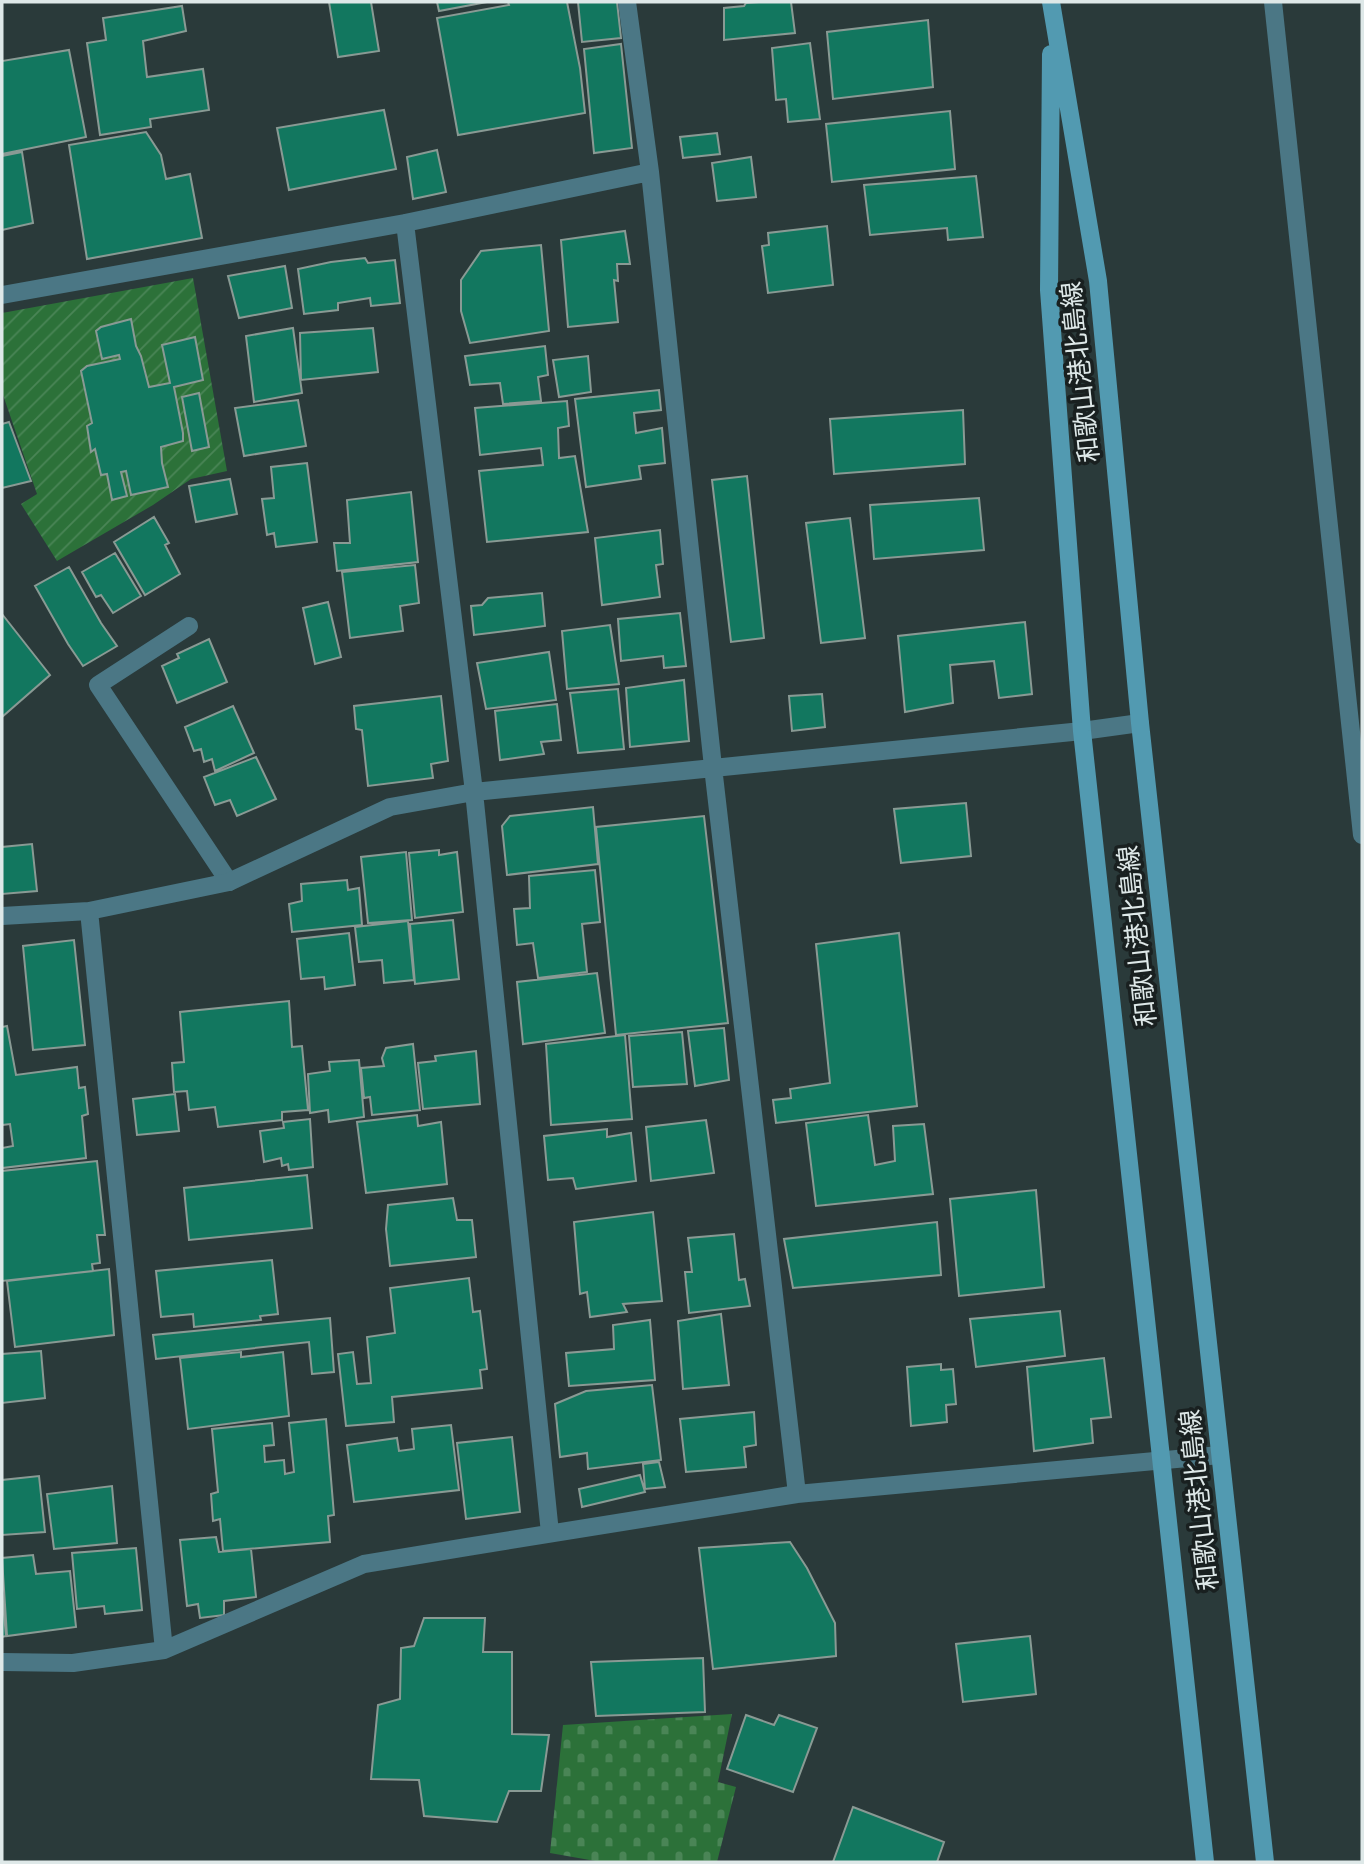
<svg xmlns="http://www.w3.org/2000/svg" width="1364" height="1864" viewBox="0 0 1364 1864" font-family="Figtree,'Noto Sans JP',sans-serif">
<style>
.cemetery{fill:url(#cemetery-stones)}
.garden{fill:url(#garden-furrows)}
.building{fill:#12775f;stroke:#899a94;stroke-width:2}
.lines{fill:none;stroke-linecap:round;stroke-linejoin:round}
.service{stroke:#4b7785;stroke-width:18}
.minor{stroke:#4b7785;stroke-width:18}
.secondary{stroke:#529ab1;stroke-width:18}
.labels{text-anchor:middle;dominant-baseline:central;stroke-width:7;stroke-linejoin:round;paint-order:stroke}
.street-label{font-size:26px;fill:#dee8e8;stroke:#192020}
</style>
<defs>
<pattern id="cemetery-stones" width="16" height="16" patternUnits="userSpaceOnUse" patternTransform="scale(1.75)"><rect width="16" height="16" fill="#2c7139"/><path d="M2 7V4a2 2 0 0 1 4 0v3zM10 15v-3a2 2 0 0 1 4 0v3z" fill="#4a8556"/></pattern>
<pattern id="garden-furrows" width="10" height="10" patternUnits="userSpaceOnUse" patternTransform="scale(1.75)"><rect width="10" height="10" fill="#2c7139"/><path d="M-1 1l2-2M0 10L10 0M9 11l2-2" fill="none" stroke="#4a8556"/></pattern>
</defs>
<rect width="100%" height="100%" fill="#2a3a3a"/>
<path class="cemetery" d="M732 1714 718 1782 736 1787 717 1862H601L550 1853 563 1725Z"/>
<path class="garden" d="M193 278 227 471 191 479 153 505 57 561 21 504 37 494 2 392V313Z"/>
<path class="building" d="M329 2H371L379 51 338 57Z
M437 2H487L439 11Z
M508 2H567L580 68 585 113 458 135 437 18 509 5Z
M578 2H617L621 38 582 42Z
M759 2H791L795 33 724 40V8L744 6 746 3Z
M182 6 186 31 143 41 147 77 203 69 209 110 150 119 151 127 100 135 87 43 106 40 103 18Z
M928 20 933 87 833 99 827 32Z
M810 43 820 119 788 122 786 99 776 100 772 48Z
M621 44 632 148 594 153 584 49Z
M69 50 86 137 2 154V61Z
M384 110 396 169 289 190 277 128Z
M950 111 955 169 832 182 826 124Z
M146 132 161 155 166 179 190 174 202 238 87 259 69 145Z
M717 133 720 154 683 158 680 137Z
M437 150 446 192 413 199 407 157Z
M22 152 33 223 2 230V156Z
M751 157 756 197 717 201 712 163Z
M976 176 983 237 948 240 947 228 870 235 864 185Z
M827 226 833 285 768 293 762 246 769 245 768 233Z
M625 231 630 264H617L618 281 614 280 618 322 568 327 561 240Z
M541 245 549 331 470 343 461 311V280L481 251Z
M365 258 368 263 395 260 400 303 371 306 370 298 338 303V310L304 314 298 269 331 262Z
M285 266 292 308 239 318 228 276Z
M131 319 136 346 141 356 149 387 170 383 162 345 195 337 203 380 174 387 183 433V441L161 447 162 463 168 487 131 495 126 471 121 472 127 496 112 500 107 474 101 475 95 449 91 452 87 426 92 423 81 371 87 366 120 359 119 355 102 359 96 331 101 327Z
M293 328 302 393 254 402 246 336Z
M373 328 378 372 301 380 300 333Z
M545 346 548 375 538 377 541 401 503 404 500 383 470 385 465 356Z
M588 356 591 392 559 397 553 360Z
M659 390 661 410 634 413 636 433 662 428 665 463 639 466 641 479 586 487 575 399Z
M199 393 209 447 192 451 182 397Z
M298 400 306 446 244 456 235 408Z
M567 401 569 426 558 428 559 458 575 456 588 532 487 542 479 471 543 465 541 448 480 455 475 408Z
M963 410 965 464 834 474 830 419Z
M9 422 31 481 2 488V424Z
M307 463 317 542 276 547 274 533 267 535 262 499 274 498 271 467Z
M747 476 764 638 731 642 712 480Z
M230 479 237 514 196 522 189 486Z
M411 492 418 562 337 571 334 543H350L347 500Z
M979 498 984 550 874 559 870 505Z
M154 517 169 543 165 545 180 574 145 595 114 542Z
M850 518 865 638 821 643 806 523Z
M660 530 663 564 656 565 660 597 602 605 595 538Z
M115 553 141 596 113 613 101 595 96 597 82 572Z
M415 565 419 603 400 606 403 631 350 638 342 572Z
M69 567 101 623 117 646 83 666 68 644 35 586Z
M542 593 545 626 474 635 471 606 482 605 488 598Z
M328 602 341 657 315 664 303 608Z
M680 613 686 666 664 668 663 656 621 661 618 619Z
M2 614 50 675 2 717Z
M1025 622 1032 694 999 698 994 661 950 665 953 703 905 712 898 636Z
M610 625 619 684 567 689 562 631Z
M209 639 227 682 177 703 162 666 179 658 177 654Z
M549 652 556 700 486 709 477 663Z
M684 680 689 741 630 747 626 688Z
M618 689 624 749 578 753 570 693Z
M822 694 825 727 792 731 789 696Z
M441 696 448 761 431 764 433 778 368 786 362 730 356 729 354 706Z
M557 704 561 740 541 742 544 754 500 760 495 711Z
M233 706 254 753 215 771 212 759 204 762 201 749 194 751 185 727Z
M256 757 276 799 237 816 230 800 215 805 204 777Z
M966 803 971 856 901 863 894 809Z
M593 807 598 864 507 875 502 826 510 816Z
M704 816 728 1023 616 1035 596 827Z
M32 844 37 891 2 894V847Z
M439 850V855L457 852 463 912 415 918 409 853Z
M406 852 412 920 368 923 361 857Z
M595 870 600 922 582 924 587 972 538 978 533 943 517 945 514 909 530 908 529 876Z
M347 880 348 890 359 888 362 925 292 932 289 904 302 901 301 884Z
M453 920 459 979 415 984 410 924Z
M408 921 414 980 384 983 382 960 359 962 355 927Z
M349 933 355 985 325 989 324 977 301 979 297 939Z
M899 933 917 1106 776 1123 773 1100 791 1098 790 1089 830 1083 816 944Z
M74 940 85 1045 33 1050 23 946Z
M597 973 605 1033 523 1044 517 982Z
M289 1001 292 1047 302 1046 308 1110 282 1112V1120L218 1127 215 1107 189 1110 187 1091 174 1092 172 1063 184 1062 180 1012Z
M7 1026 16 1075 77 1067 79 1088 85 1087 88 1114 82 1116 86 1158 2 1168V1148L13 1146 10 1124 2 1125V1027Z
M724 1028 729 1080 695 1086 688 1031Z
M682 1032 687 1084 633 1087 629 1036Z
M625 1035 632 1119 551 1125 546 1044Z
M413 1044 420 1110 372 1115 370 1097 364 1098 361 1068 384 1066 382 1058 386 1048Z
M476 1051 480 1104 423 1109 418 1063 436 1061 435 1056Z
M359 1060 364 1117 329 1122 328 1110 310 1113 308 1074 330 1071 329 1062Z
M175 1094 179 1131 137 1135 133 1099Z
M417 1115 418 1126 441 1122 447 1184 366 1193 357 1122Z
M868 1115 875 1165 895 1161 893 1126 924 1124 933 1194 816 1206 806 1123Z
M310 1119 313 1167 289 1170 288 1164 282 1166 281 1158 264 1162 260 1131 284 1128 283 1122Z
M706 1120 714 1173 651 1181 646 1127Z
M607 1129V1137L631 1133 636 1181 576 1189 573 1178 548 1180 544 1136Z
M97 1161 105 1235H97L100 1263 92 1264 93 1271 2 1281V1171Z
M307 1175 312 1228 189 1240 184 1188Z
M1036 1190 1044 1287 959 1296 950 1199Z
M453 1198 457 1220H472L476 1257 390 1266 386 1229 388 1205Z
M653 1212 662 1301 623 1304 627 1312 590 1317 587 1292 580 1294 574 1222Z
M937 1222 941 1275 793 1288 784 1239Z
M734 1234 739 1280 745 1279 750 1306 689 1313 685 1272H692L688 1238Z
M272 1260 278 1314 260 1316 261 1320 194 1327 193 1314 161 1317 156 1271Z
M109 1269 114 1335 15 1347 7 1281Z
M469 1278 473 1312 480 1311 487 1369 480 1370 482 1388 392 1397 394 1422 346 1426 338 1354 353 1352 357 1384 371 1383 367 1337 395 1333 390 1288Z
M1060 1311 1065 1356 976 1367 970 1319Z
M721 1314 729 1385 683 1389 678 1321Z
M330 1318 334 1372 312 1374 309 1342 156 1359 153 1335Z
M650 1320 655 1380 569 1386 566 1353 614 1349 613 1325Z
M41 1351 45 1398 2 1403V1354Z
M241 1352V1357L283 1352 289 1416 188 1429 180 1358Z
M1104 1358 1111 1417 1091 1419 1093 1443 1034 1451 1027 1367Z
M941 1364V1370L953 1369 956 1404 946 1405 947 1422 911 1426 907 1367Z
M652 1385 661 1460 588 1469 587 1453 560 1457 555 1404 586 1391Z
M754 1412 756 1445 744 1447 746 1467 686 1472 680 1419Z
M326 1419 334 1515 328 1516 330 1542 223 1551 220 1519 213 1521 211 1494 218 1492 212 1429 272 1423 274 1445 264 1446 265 1462 284 1460 285 1474 294 1472 289 1423Z
M451 1425 459 1490 354 1502 347 1445 397 1438 399 1451 414 1449 412 1429Z
M512 1437 520 1512 466 1519 457 1443Z
M659 1462 665 1487 645 1489 643 1464Z
M640 1475 645 1492 582 1507 579 1489Z
M39 1476 45 1532 2 1535V1480Z
M112 1486 117 1543 54 1549 47 1494Z
M216 1537 219 1552 251 1549 256 1597 224 1601V1615L200 1618 198 1604 187 1606 180 1540Z
M790 1542 807 1568 835 1623 836 1656 713 1669 699 1548Z
M136 1548 142 1610 105 1614 104 1606 77 1609 72 1553Z
M33 1555 36 1574 70 1571 76 1627 7 1636 2 1558Z
M2 1593 6 1636 2 1637Z
M424 1618H485L483 1652H512V1734L549 1735 541 1791H509L497 1822 424 1816 419 1780 371 1779 378 1705 400 1699 401 1648 414 1646Z
M1030 1636 1036 1694 963 1702 956 1644Z
M703 1658 705 1712 596 1716 591 1662Z
M746 1715 774 1725 779 1715 817 1728 793 1792 727 1769Z
M853 1807 944 1842 937 1862H833Z"/>
<g class="lines">
<path class="service" d="M1273 2 1362 835
M189 626 98 685 229 882"/>
<path class="minor" d="M627 2 650 172 713 767 797 1494
M405 223 474 792 550 1533
M2 295 405 223 650 172
M89 911 164 1650
M2 916 89 911 229 882 390 807 474 792 1082 731 1140 723
M2 1662 73 1663 164 1650 364 1564 467 1547 797 1494 1220 1455"/>
<path class="secondary" d="M1051 2 1098 281 1140 723 1265 1862
M1051 54 1049 290 1082 731 1205 1862"/>
</g>
<g class="labels">
<g class="street-label">
<text transform="translate(1080 372) rotate(-96)">和歌山港北島線</text>
<text transform="translate(1137 936) rotate(-96)">和歌山港北島線</text>
<text transform="translate(1199 1500) rotate(-96)">和歌山港北島線</text>
</g>
</g>
<rect width="1364" height="1864" fill="none" stroke="#dee8e8" stroke-width="7"/>
</svg>
